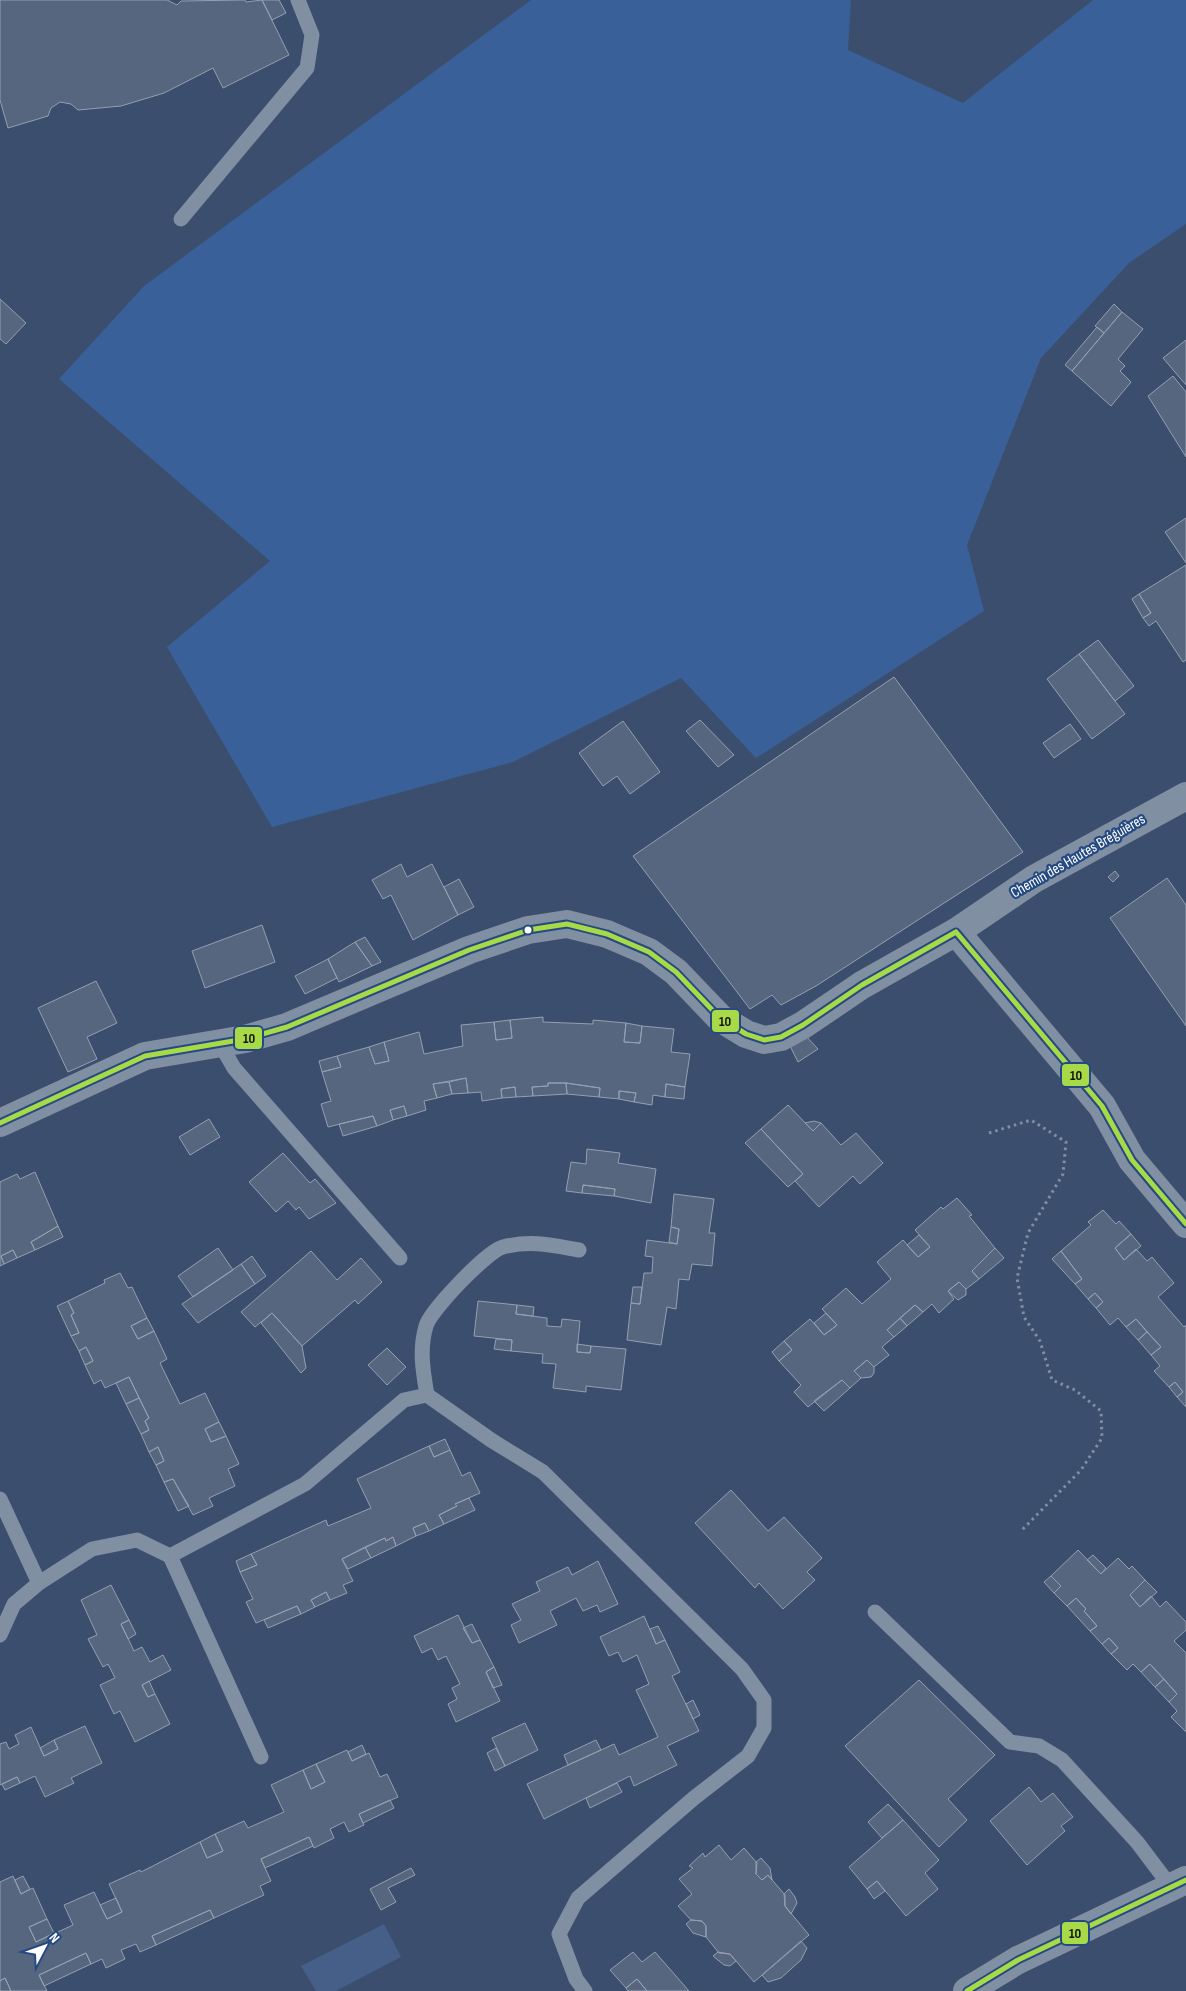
<svg xmlns="http://www.w3.org/2000/svg" width="1186" height="1991" viewBox="0 0 1186 1991" font-family="'Sofia Sans Condensed',sans-serif">
<style>
.green{fill:#396099}
.water{fill:#465f88}
.building{fill:#56667e;stroke:#949fb2}
.lines{fill:none;stroke-linecap:round;stroke-linejoin:round}
.path{stroke:#818fa3;stroke-width:3;stroke-dasharray:2.5 4;stroke-linecap:butt}
.service{stroke:#818fa3;stroke-width:15}
.minor{stroke:#818fa3;stroke-width:28}
.bus-1-casing{stroke:#254a83;stroke-width:9}
.bus-1{stroke:#a8d946;stroke-width:5}
.bus-dot{fill:#fff;stroke:#254a83;stroke-width:2}
.labels{text-anchor:middle;dominant-baseline:central;stroke-width:4.5;stroke-linejoin:round;paint-order:stroke}
.street-label{font-size:15px;fill:#fff;stroke:#254a83}
.line-badge{stroke:#254a83;stroke-width:2}
.pale-badge-label{font-size:14px;text-anchor:middle;font-weight:bold;fill:#111}
</style>
<rect width="100%" height="100%" fill="#3b4e6d"/>
<path class="green" d="M531 0H851L848 50 963 103 1093 0H1186V224L1129 263 1041 358 967 545 984 611 756 758 681 678 513 762 272 827 167 647 270 561 59 379 144 286Z"/>
<path class="water" d="M384 1924 401 1957 336 1991H316L301 1966Z"/>
<path class="building" d="M0 0H167L177 5 181 1 245 0 246 2 262 0 289 55 223 88 213 68 164 93 121 106 78 110 71 104 60 102 51 108 48 116 8 128 0 100Z
M262 0H279L286 13 272 20Z
M0 299 26 323 6 344 0 339Z
M1114 304 1122 312 1104 333 1095 326Z
M1122 312 1143 329 1118 359 1125 366 1120 371 1131 382 1111 406 1072 371Z
M1097 327 1104 333 1072 371 1065 365Z
M1186 340V385L1163 358Z
M1173 376 1186 392V457L1148 396Z
M1186 518V563L1165 532Z
M1186 565V660L1183 662 1156 621 1149 626 1143 618 1151 613 1139 594Z
M1139 594 1151 613 1143 618 1132 599Z
M1098 640 1134 686 1115 701 1079 654Z
M1079 654 1125 714 1092 739 1047 679Z
M894 677 1023 852 816 986 781 1005 772 995 750 1009 633 856Z
M700 720 734 755 718 767 686 731Z
M623 721 660 772 630 794 617 776 603 786 579 753Z
M1070 724 1081 739 1054 758 1043 743Z
M401 864 407 877 432 864 458 915 413 940 391 895 383 899 372 880Z
M1115 871 1119 876 1113 882 1108 877Z
M1167 878 1186 905V1026L1110 918Z
M459 879 474 907 458 915 444 887Z
M262 925 275 962 205 988 192 951Z
M365 937 381 962 372 966 355 942Z
M355 942 372 966 339 982 328 959Z
M328 959 337 978 305 994 295 976Z
M96 981 117 1023 87 1037 97 1059 68 1072 38 1008Z
M543 1017V1022L593 1024V1020L626 1023 624 1042 640 1043 642 1026 674 1029 671 1052 690 1054 685 1087 666 1084 665 1097 653 1095 652 1105 634 1102 636 1093 619 1091V1099L599 1097 600 1088 566 1083H548V1086L532 1087 533 1096 516 1097 515 1087 501 1089 502 1098 482 1101 481 1092 468 1093 466 1078 433 1084 437 1098 424 1101 426 1110 407 1116 404 1106 390 1110 393 1120 377 1126 373 1116 328 1127 321 1104 331 1101 322 1072 341 1067 337 1056 369 1047 375 1064 389 1061 384 1042 419 1032 424 1054 463 1046 461 1025 494 1022 496 1040 512 1038 510 1020Z
M510 1020 512 1038 496 1040 494 1022Z
M626 1023 642 1026 640 1043 624 1042Z
M804 1034 818 1049 798 1062 791 1048 793 1043Z
M384 1042 389 1061 375 1064 369 1047Z
M337 1056 341 1067 322 1072 319 1061Z
M466 1078 468 1093 452 1094 449 1082Z
M449 1082 452 1094 437 1098 433 1084Z
M548 1083H566L567 1094 533 1096 532 1087 548 1086Z
M566 1083 600 1088 599 1097 567 1094Z
M666 1084 685 1087 684 1099 665 1097Z
M515 1087 516 1097 502 1098 501 1089Z
M619 1091 636 1093 634 1102 619 1099Z
M788 1105 813 1131 821 1123 841 1145 856 1133 883 1163 860 1184 853 1176 819 1207 795 1181 803 1174 761 1129Z
M404 1106 407 1116 393 1120 390 1110Z
M373 1116 377 1126 343 1136 339 1124Z
M209 1119 220 1137 190 1155 179 1137Z
M814 1121 821 1123 813 1131 805 1123Z
M761 1129 803 1174 788 1187 745 1143Z
M587 1149 620 1153 618 1163 656 1169 651 1203 614 1196 615 1189 583 1185 582 1193 566 1191 571 1162 586 1164Z
M283 1153 310 1183 315 1179 336 1203 309 1219 299 1207 296 1210 288 1201 276 1212 249 1182Z
M35 1172 58 1226 31 1242 35 1250 17 1258 13 1250 1 1256 4 1264 0 1266V1182L17 1174 20 1179Z
M583 1185 615 1189 614 1196 582 1193Z
M674 1194 714 1199 709 1233H715L712 1266 692 1264 689 1280 679 1279 676 1309 667 1307 661 1345 627 1340 631 1303 640 1304 644 1273H652L653 1257 645 1256 647 1240 677 1244 679 1229 671 1227Z
M957 1198 972 1215 969 1216 995 1248 972 1271 979 1279 966 1289 959 1282 948 1291 954 1299 939 1313 932 1304 923 1312 915 1305 887 1330 894 1337 882 1347 889 1355 874 1367 867 1360 854 1371 861 1378 850 1388 842 1380 808 1407 794 1392 801 1385 779 1361 792 1350 784 1341 810 1319 824 1335 837 1325 822 1309 846 1288 862 1304 891 1279 877 1262 903 1240 918 1257 930 1247 915 1230 941 1207 943 1209Z
M1103 1210 1116 1224 1119 1221 1131 1234 1115 1248 1124 1260 1136 1249 1147 1261 1152 1257 1174 1283 1158 1297 1184 1327 1186 1325V1407L1177 1397 1183 1392 1175 1382 1169 1387 1154 1371 1160 1366 1151 1355 1161 1347 1136 1319 1126 1327 1118 1318 1110 1325 1096 1308 1103 1302 1095 1293 1088 1299 1075 1284 1082 1279 1061 1251 1091 1225 1088 1222Z
M58 1226 63 1237 35 1250 31 1242Z
M671 1227 679 1229 677 1244 669 1242Z
M1131 1234 1141 1246 1124 1260 1115 1248Z
M919 1235 930 1247 918 1257 907 1245Z
M218 1248 233 1270 193 1297 178 1276Z
M995 1248 1004 1258 979 1279 972 1271Z
M13 1250 17 1258 4 1264 1 1256Z
M311 1251 337 1280 361 1258 382 1282 358 1304 355 1300 302 1346 272 1313 255 1327 241 1312Z
M1061 1251 1082 1279 1075 1284 1052 1259Z
M252 1256 266 1276 255 1284 241 1264Z
M241 1264 255 1284 198 1323 182 1304Z
M120 1273 128 1288 132 1287 147 1318 131 1326 138 1339 154 1331 167 1359 160 1363 180 1404 205 1393 219 1422 205 1429 211 1442 226 1436 239 1464 228 1469 235 1486 209 1498 213 1506 193 1515 173 1479 164 1482 156 1465 164 1461 158 1447 149 1452 141 1434 149 1430 145 1421 149 1418 129 1377 105 1388 101 1380 94 1384 85 1365 93 1361 86 1347 79 1351 71 1336 79 1333 71 1315 74 1313 68 1301 105 1283 104 1280Z
M959 1282 966 1289V1295L958 1300 948 1291Z
M633 1287H642L640 1304 631 1303Z
M1095 1293 1103 1302 1096 1308 1088 1299Z
M68 1301 74 1313 71 1315 79 1333 71 1336 57 1306Z
M478 1301 517 1305 516 1314 547 1318V1326L561 1327 562 1319 580 1321 577 1352 590 1353 591 1346 626 1349 621 1390 586 1386V1392L553 1388 556 1364 542 1363 543 1354 511 1351 512 1340 474 1336Z
M517 1305 534 1307 533 1316 516 1314Z
M915 1305 923 1312 907 1326 900 1318Z
M272 1313 302 1346 306 1368 301 1373 261 1323Z
M826 1313 837 1325 824 1335 814 1323Z
M147 1318 154 1331 138 1339 131 1326Z
M900 1318 907 1326 894 1337 887 1330Z
M1136 1319 1147 1332 1138 1340 1126 1327Z
M1147 1332 1161 1347 1151 1355 1138 1340Z
M496 1339 512 1340 511 1351 494 1349Z
M784 1341 792 1350 779 1361 772 1352Z
M577 1344 591 1346 590 1353 577 1352Z
M86 1347 93 1361 85 1365 79 1351Z
M387 1348 406 1367 387 1385 368 1365Z
M867 1360 874 1367V1373L871 1377 861 1378 854 1371Z
M129 1377 139 1398 126 1404 116 1383Z
M842 1380 850 1388 824 1411 814 1401Z
M1175 1382 1183 1392 1177 1397 1169 1387Z
M139 1398 149 1418 145 1421 149 1430 141 1434 126 1404Z
M219 1422 226 1436 211 1442 205 1429Z
M445 1439 450 1450 434 1457 429 1446Z
M429 1446 434 1457 450 1450 462 1476 470 1472 480 1493 455 1504 457 1506 439 1515 444 1524 429 1531 425 1523 413 1528 416 1536 396 1546 393 1537 386 1541 385 1538 342 1559 353 1581 343 1585 347 1593 330 1600 326 1592 311 1600 315 1607 301 1614 297 1606 256 1623 246 1602 253 1599 240 1572 257 1565 251 1554 326 1520 328 1526 371 1508 357 1479Z
M158 1447 164 1461 156 1465 149 1452Z
M173 1479 189 1506 178 1511 164 1482Z
M731 1490 768 1531 784 1517 822 1558 807 1572 815 1580 783 1609 759 1583 755 1588 695 1523Z
M469 1498 475 1510 444 1524 439 1515 457 1506 455 1504Z
M425 1523 429 1531 416 1536 413 1528Z
M393 1537 396 1546 371 1558 365 1547 385 1538 386 1541Z
M365 1547 371 1558 348 1569 342 1559Z
M1078 1550 1101 1574 1118 1558 1129 1569 1132 1566 1145 1580 1130 1595 1140 1607 1151 1596 1160 1607 1166 1601 1186 1622V1630L1174 1641 1186 1653V1732L1171 1717 1177 1711 1169 1702 1177 1694 1150 1664 1141 1672 1133 1664 1127 1670 1111 1654 1118 1648 1109 1638 1102 1644 1090 1631 1097 1626 1084 1611 1086 1609 1076 1598 1067 1606 1054 1593 1061 1586 1051 1576Z
M251 1554 257 1565 240 1572 236 1561Z
M1093 1555 1106 1568 1101 1574 1087 1560Z
M598 1561 618 1604 600 1612 597 1605 583 1611 576 1598 550 1611 557 1625 519 1643 511 1625 521 1620 512 1604 540 1591 536 1582 568 1567 572 1575Z
M1051 1576 1061 1586 1054 1593 1044 1582Z
M1145 1580 1157 1592 1140 1607 1130 1595Z
M111 1585 129 1620 121 1624 134 1651 142 1647 150 1662 163 1655 171 1670 142 1685 148 1697 155 1694 170 1724 135 1742 120 1711 114 1714 100 1685 115 1678 108 1664 103 1667 88 1639 97 1635 81 1600Z
M326 1592 330 1600 315 1607 311 1600Z
M1076 1598 1086 1609 1084 1611 1097 1626 1090 1631 1067 1606Z
M297 1606 301 1614 268 1628 264 1620Z
M458 1615 472 1643 480 1640 494 1667 486 1672 500 1701 456 1722 448 1704 457 1699 452 1688 460 1684 446 1656 438 1660 432 1648 422 1653 414 1636Z
M644 1616 656 1644 665 1640 680 1672 672 1676 699 1731 667 1746 677 1765 634 1786 630 1776 544 1819 527 1784 614 1744 619 1755 658 1737 636 1690 649 1684 637 1655 623 1662 618 1652 609 1656 600 1637Z
M129 1620 136 1634 128 1639 121 1624Z
M472 1624 480 1640 472 1643 463 1628Z
M658 1626 665 1640 656 1644 650 1629Z
M1109 1638 1118 1648 1111 1654 1102 1644Z
M1150 1664 1164 1679 1155 1687 1141 1672Z
M494 1667 502 1685 493 1688 486 1672Z
M1164 1679 1177 1694 1169 1702 1155 1687Z
M919 1680 995 1755 948 1799 967 1820 939 1847 845 1746Z
M149 1681 155 1694 148 1697 142 1685Z
M693 1700 700 1715 693 1719 686 1704Z
M525 1723 538 1750 505 1766 492 1738Z
M85 1726 102 1763 71 1778 74 1783 45 1797 35 1776 20 1783 17 1777 0 1785V1744L6 1742 9 1749 19 1744 15 1735 31 1727 44 1756 58 1749 54 1740Z
M54 1740 58 1749 44 1756 40 1748Z
M596 1740 601 1750 568 1765 564 1755Z
M362 1745 366 1754 352 1761 348 1752Z
M496 1748 505 1766 495 1771 487 1753Z
M347 1750 352 1761 369 1753 380 1777 387 1774 398 1797 359 1814 364 1825 349 1832 344 1822 330 1829 334 1838 314 1848 309 1837 261 1859 271 1881 260 1886 264 1895 214 1918 210 1910 152 1936 156 1945 140 1952 136 1944 121 1950 125 1959 106 1968 102 1959 91 1964 86 1953 39 1975 47 1991H11L5 1978 0 1981V1882L13 1876 21 1894 33 1888 47 1919 29 1927 36 1942 73 1925 64 1905 94 1892 107 1919 122 1912 109 1884 140 1870 141 1872 200 1842 207 1858 223 1851 215 1834 244 1821 248 1828 284 1812 271 1785 303 1770 311 1789 325 1782 316 1764Z
M316 1764 325 1782 311 1789 303 1770Z
M17 1777 20 1783 5 1790 2 1784Z
M617 1783 622 1792 590 1808 586 1798Z
M1029 1787 1041 1802 1053 1793 1073 1817 1061 1826 1065 1831 1027 1865 990 1821Z
M390 1800 394 1808 363 1823 359 1814Z
M888 1804 903 1820 882 1838 868 1822Z
M903 1820 939 1860 925 1873 938 1889 906 1916 877 1881 867 1889 849 1867Z
M215 1834 223 1851 207 1858 200 1842Z
M309 1837 313 1846 265 1868 261 1859Z
M719 1845 731 1860 744 1848 757 1863 756 1874 762 1880 768 1875 785 1895V1906L809 1935 754 1982 730 1954 719 1953 706 1937V1926L702 1921 691 1920 678 1906 692 1894 679 1879 693 1868 689 1866 703 1853 705 1857Z
M761 1858 770 1868 772 1880 768 1875 762 1880 756 1874V1862Z
M411 1868 415 1875 388 1888 396 1902 381 1910 370 1889Z
M23 1876 30 1889 21 1894 15 1880Z
M877 1881 885 1891 874 1899 867 1889Z
M789 1889 795 1897 797 1903 791 1914 785 1906 784 1894Z
M116 1898 122 1912 107 1919 100 1905Z
M210 1910 214 1918 156 1945 152 1936Z
M47 1919 54 1933 36 1942 29 1927Z
M691 1920 702 1921 706 1926V1937L693 1933 686 1924Z
M801 1941 807 1948 801 1960 781 1978 768 1982 762 1975Z
M633 1952 642 1962 655 1952 689 1991H647L637 1979 626 1988 610 1970Z
M718 1952 730 1954 736 1961 730 1966 724 1965 713 1956Z
M86 1953 91 1964 44 1986 39 1975Z
M5 1978 11 1991H0V1981Z
M637 1979 647 1991H628L626 1988Z"/>
<g class="lines">
<path class="path" d="M989 1133 1031 1120 1066 1142 1063 1174 1028 1233 1017 1278 1024 1317 1040 1341 1052 1380 1075 1390 1101 1411 1102 1438 1081 1470 1020 1532"/>
<path class="service" d="M181 219 307 68 312 35 298 0
M219 1042 234 1068 400 1258
M427 1395C423 1371 419 1350 426 1326 430 1311 487 1251 503 1247 531 1240 551 1245 579 1250
M0 1499 39 1583
M170 1556 261 1757
M875 1612 1010 1742 1039 1746 1062 1760 1137 1842 1171 1887
M0 1635 14 1604 39 1583 92 1549 137 1540 170 1556 305 1484 404 1400 427 1395 491 1440 543 1472 742 1669 764 1700V1728L748 1756 694 1798 578 1898 559 1934 576 1979 585 1991"/>
<path class="minor" d="M956 932 1102 1106 1132 1160 1186 1224
M0 1123 145 1056 245 1039 287 1027 469 950 528 930 567 924 607 934 649 952 676 972 720 1018 746 1034 764 1040 781 1037 803 1025 862 985 956 932 1034 879 1186 796
M967 1991 1018 1960 1186 1880"/>
<defs>
<path id="bus-1" d="M956 932 1102 1106 1132 1160 1186 1224
M0 1123 145 1056 245 1039 287 1027 469 950 528 930 567 924 607 934 649 952 676 972 720 1018 746 1034 764 1040 781 1037 803 1025 862 985 956 932
M967 1991 1018 1960 1186 1880"/>
</defs>
<use href="#bus-1" class="bus-1-casing"/>
<use href="#bus-1" class="bus-1"/>
</g>
<circle class="bus-dot" cx="528" cy="930" r="4.5"/>
<g class="labels">
<g class="street-label">
<text transform="translate(1078 856) rotate(-30)">Chemin des Hautes Bréguières</text>
</g>
</g>
<g class="line-badge">
<rect x="711" y="1009" width="29" height="24" rx="5" fill="#a8d946"/>
<rect x="234" y="1026" width="29" height="24" rx="5" fill="#a8d946"/>
<rect x="1061" y="1063" width="29" height="24" rx="5" fill="#a8d946"/>
<rect x="1061" y="1921" width="28" height="24" rx="5" fill="#a8d946"/>
</g>
<g class="pale-badge-label">
<text x="725" y="1026">10</text>
<text x="249" y="1043">10</text>
<text x="1076" y="1080">10</text>
<text x="1075" y="1938">10</text>
</g>
<g transform="translate(45 1946) rotate(49)" stroke="#254a83" stroke-width="4" paint-order="stroke">
<path d="M0-4L9 19L0 12L-9 19Z" fill="#ffffff"/>
<text y="-8" font-size="14" font-weight="bold" text-anchor="middle" fill="#ffffff">N</text>
</g>
</svg>
